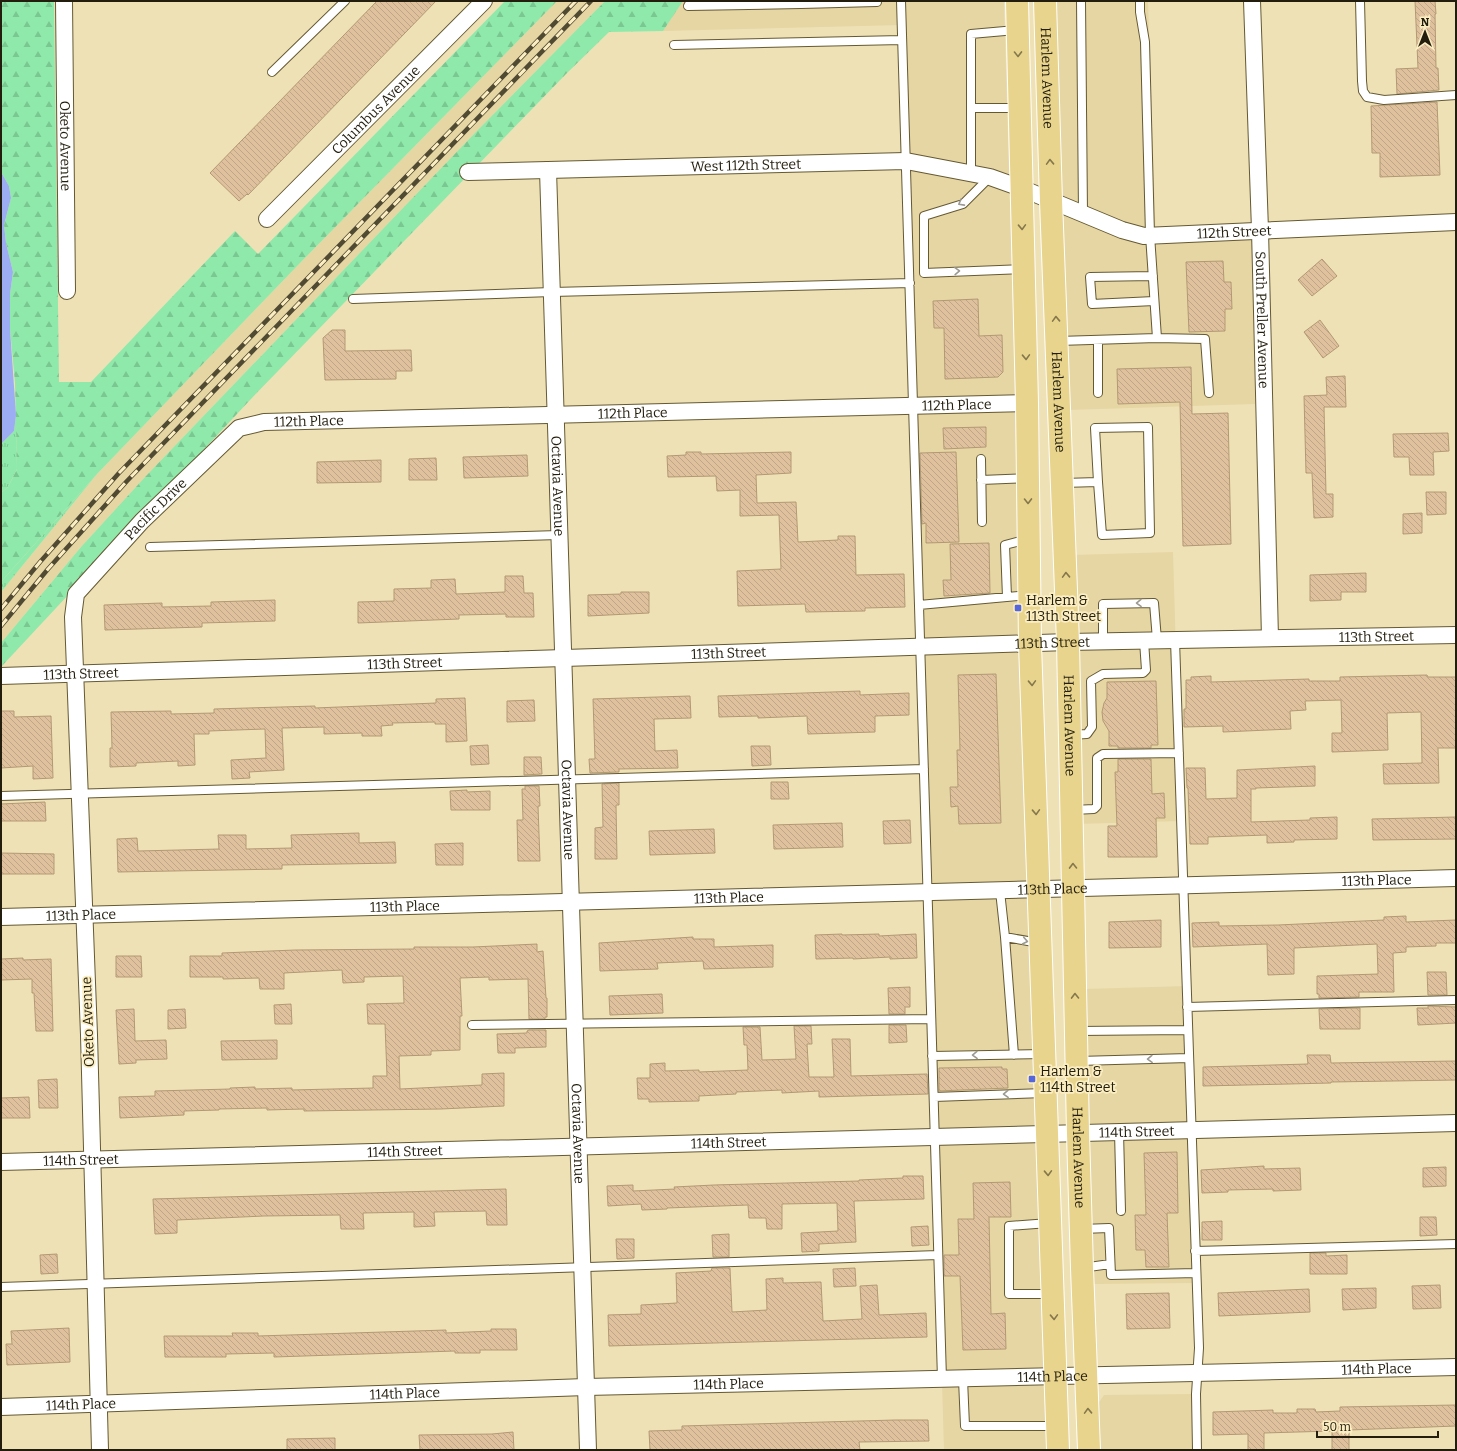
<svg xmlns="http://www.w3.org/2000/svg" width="1457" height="1451" viewBox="0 0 1457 1451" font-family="Bitter,serif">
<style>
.built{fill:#e6d6a3}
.grass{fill:url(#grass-tufts)}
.forest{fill:url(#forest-firs)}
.water{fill:#9cadf3}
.building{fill:url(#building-back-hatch);stroke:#b49875}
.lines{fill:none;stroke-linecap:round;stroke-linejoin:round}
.service-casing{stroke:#655932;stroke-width:10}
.minor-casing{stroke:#655932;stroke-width:18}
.primary-casing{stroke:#fff;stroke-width:24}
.service{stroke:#fff;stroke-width:8}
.minor{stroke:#fff;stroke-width:16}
.primary{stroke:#e8d48c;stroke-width:22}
.rail-casing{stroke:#514a33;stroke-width:4.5}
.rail{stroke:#fbeec2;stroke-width:3;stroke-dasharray:9;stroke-linecap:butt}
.oneway{stroke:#85784c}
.oneway2{stroke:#9c9992}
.poi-dot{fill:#5565db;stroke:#fbeec2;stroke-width:1.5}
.labels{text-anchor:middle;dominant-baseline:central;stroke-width:3.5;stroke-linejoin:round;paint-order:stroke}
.street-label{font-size:14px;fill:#221d0c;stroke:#fbeec2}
.poi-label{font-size:14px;fill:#221d0c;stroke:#fbeec2;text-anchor:start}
</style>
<defs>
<pattern id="grass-tufts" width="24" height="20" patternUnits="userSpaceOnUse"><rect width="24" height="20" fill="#8ee9ab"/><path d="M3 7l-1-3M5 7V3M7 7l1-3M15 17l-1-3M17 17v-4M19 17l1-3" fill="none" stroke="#7ac792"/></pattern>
<pattern id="forest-firs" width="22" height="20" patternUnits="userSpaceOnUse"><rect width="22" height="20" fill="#8ee9ab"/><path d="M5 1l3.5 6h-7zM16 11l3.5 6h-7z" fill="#7ac792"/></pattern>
<pattern id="building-back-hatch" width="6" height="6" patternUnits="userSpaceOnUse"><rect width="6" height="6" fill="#dfc29d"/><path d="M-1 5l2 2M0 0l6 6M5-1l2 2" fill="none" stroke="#bfa686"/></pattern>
</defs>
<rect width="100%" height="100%" fill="#eee1b6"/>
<path class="built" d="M557 1H605L473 135 146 476 81 547 1 643V592L97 474 301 262Z
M683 1H1004L1047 1450H944L902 25 663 31Z
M1055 1H1148L1156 245 1181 242 1252 239 1255 404 1068 410Z
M1173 552 1181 821 1077 824 1072 555Z
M1187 986 1196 1283 1094 1284 1084 989Z
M1191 1394 1193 1450H1098L1097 1405 1104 1395Z"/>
<path class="grass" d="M16 415 17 469 8 487 1 493V444L14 431Z
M97 474 1 592V582Z"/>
<path class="forest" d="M1 1H54L59 382H91L235 231 258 254 505 1H557L301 262 97 474 1 582V493L8 487 17 469 15 383 10 329V294L13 272 6 243 4 225 11 198 9 186 1 172Z
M605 1H683L663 31 609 32 566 74 250 400 1 667V643L81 547 146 476 473 135Z"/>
<path class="water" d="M1 172 9 186 11 198 4 225 6 243 13 272 10 294V329L16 415 14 431 1 444Z"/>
<path class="building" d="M377 1H436L248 195 247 194 239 201 210 173Z
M1415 1H1435L1436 14H1435L1436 68H1438L1439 90 1397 94 1396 69 1418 68Z
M1437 102 1440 175 1380 177V153H1372L1371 106Z
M1322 259 1337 276 1312 296 1298 280Z
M1223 261 1224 282H1231L1232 309H1225V331L1189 332 1186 262Z
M978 299 979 336 1002 335 1003 372 998 377 945 379 944 328H934L933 301Z
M1320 320 1339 346 1323 358 1304 332Z
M332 330H345V351L411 350 412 371H396V379L325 380 323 338Z
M1191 367 1192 414 1228 413 1231 544 1183 546 1180 402 1118 404 1117 369Z
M1345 376 1346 407H1324L1326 494H1333V517L1314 518 1312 473H1306L1304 396 1327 395 1326 377Z
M986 427V447L944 449 943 428Z
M1448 433 1449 451 1433 452 1434 475H1410L1409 457H1394L1393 434Z
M686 452H701V454L791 452V473L756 475 757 503 796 502 798 542 838 540V536H855L856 575 904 574 905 607 865 608V611L806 612 805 604 738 606 737 571 781 569 779 515 740 516V490L717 491 716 476 668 477 667 456 686 455Z
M956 452 959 542 926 543V523L922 524 920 453Z
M527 455 528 476 464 478 463 457Z
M436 458 437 480H409V459Z
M381 460V482L317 483V462Z
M1426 492H1446V514L1427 515Z
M1422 513V533L1403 534V514Z
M989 543 990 593 944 596 943 580H951L950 544Z
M1366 573V592H1341V600L1310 601V575Z
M505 576H523L524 593H533L534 617H506V614L459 615V619L358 623V602L394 601V589L431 588V580L455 579 456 594 505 592Z
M621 592H649V613L588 616V595L621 594Z
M275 600V621L202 623V627L105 630 104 605 162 603V607L211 606V602Z
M996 674 1001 823 959 824 958 806 951 807 950 787H958L957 750H960L958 675Z
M1427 675 1428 677H1456V748H1438L1439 783 1384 784 1383 764 1422 763 1421 712 1387 713 1388 750 1332 752V733H1342L1341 700 1305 701 1306 710 1290 711 1291 729 1223 732V726L1184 727V709H1186V680H1191V677L1211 676V682L1309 679V681H1340V677Z
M1156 681 1158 745H1151V748H1118V746H1109V731L1103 721 1102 712 1104 703 1107 698V682Z
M860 691V695L909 693V715L875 716V732L808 734 807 716 758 718V716L719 717 718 696Z
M690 696 691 718 654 719 655 751 677 750 678 768 619 769V772L590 773 589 759H595L593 699Z
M465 698 467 741 446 742V724H435V722L392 723 393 725 381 726 382 736H362V733L324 734V727L282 728 284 770 249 772 250 778 232 779 231 760 266 758 265 729 209 731V734H194L195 765 178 766V761L136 763V766L110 767V748H112L111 712 171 711V714L214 713V709L315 706V708L436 703V699Z
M534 700 535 721 507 722V701Z
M1 711H14V717L51 716 53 778 33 779V766L1 768Z
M488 745 489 764 471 765 470 746Z
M751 746H770L771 765 752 766Z
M524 757H541L542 774 524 775Z
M1118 759H1151L1152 794 1164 793 1165 818H1156L1157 857H1108V826H1117L1115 772H1118Z
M1315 766V786L1256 788V789H1251V822L1310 820V818L1337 817V839L1294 840V842L1267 843V835L1208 837V844H1190L1188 788H1187L1186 768H1205L1206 799 1237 798V770Z
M771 782H788L789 799H771Z
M619 783V805H616L617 859H595V828L603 827 602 784Z
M525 786H539L540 806H538L540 861H518L517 820H523L522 789H525Z
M467 790V792L490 791V810H451L450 791Z
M45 802 46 821H1V804Z
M1456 817V839L1373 840 1372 819Z
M910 820 911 843 884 844 883 821Z
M842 823 843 847 774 849 773 825Z
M714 829 715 853 650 855 649 831Z
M359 833V843L395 842 396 863 282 865V869L118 872 117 839 137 838 138 851 219 849 218 835H246V849L292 848 291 835Z
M463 843V865H436L435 844Z
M1 853 54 854V874H1Z
M1406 916V922L1456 920V943H1436V946L1406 947V952L1393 953 1394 992H1359V997L1319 998V994H1317V976L1378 974 1377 944 1294 948V974L1268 975 1267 944 1193 947 1192 923 1219 922V926L1278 925 1384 920V917Z
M1161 920V947L1109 948V922Z
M842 934V935L879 934V936L916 934 917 958 890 959V957L853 959V958L816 959 815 935Z
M693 937V939H714V947L773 945V967L704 969 703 961 657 963 658 969 600 971 599 943Z
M537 944V952L543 951 546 998H547V1017H545V1019H529L528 979 489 980V977L460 978 462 1016H460V1050L431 1051V1055L399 1056 400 1089 482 1085V1074L504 1073V1106L441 1109 304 1111V1109L267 1110V1108L219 1109V1110L184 1111V1115L120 1118 119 1097 155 1096V1091L230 1089V1088L255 1087V1089L292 1088V1090L373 1088V1076H387L385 1024H368L367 1004 404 1003 403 976 364 977V982L343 983 342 970 284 973V989H260L259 978 223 979V977H190V956H222V953L295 950 414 949V947H473Z
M116 956H141L142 977H116Z
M23 958V960L51 959 53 1031H36L34 993H32V979L1 980V959Z
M1427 972H1446L1447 995H1428Z
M910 987V1007H905V1014H889L888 988Z
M662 994 663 1013 610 1015 609 996Z
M291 1004 292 1024H275L274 1005Z
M1428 1006 1456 1007V1023L1418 1025 1417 1008H1428Z
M1360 1008V1029H1320L1319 1009Z
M134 1009 135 1041 166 1040 167 1059 136 1060V1063L119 1064 116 1010Z
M185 1009 186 1028 168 1029V1010Z
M889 1025H906L907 1042 889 1043Z
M794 1026H811L812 1044H807L809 1077H834L832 1039H850L851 1076 927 1074 928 1094 819 1097V1091L782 1093V1090L736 1092V1094L699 1096V1101L649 1102V1099H638L637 1078H650V1064L665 1063V1071L699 1070V1072L748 1070 747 1045H744L743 1027H760L762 1060 796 1059Z
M529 1030H546V1047L515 1048V1053H498L497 1034 527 1033V1031Z
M277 1040V1059L222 1060 221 1041Z
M1307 1055H1330L1331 1063 1456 1061V1080L1331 1082V1083L1203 1086V1067L1308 1064Z
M1002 1067V1069H1007L1008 1088 939 1091V1068Z
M57 1079 58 1108H39L38 1080Z
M29 1097 30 1118H1V1098Z
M1177 1152 1178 1213H1167L1169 1267H1146L1145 1250H1136L1135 1215H1146L1144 1153Z
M1264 1166V1169L1300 1168 1301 1190 1273 1191V1189L1228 1190V1192L1202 1193 1201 1170Z
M1446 1167V1186L1423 1187V1168Z
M903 1176H923L924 1199 854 1201 856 1242 819 1244V1251L802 1252 801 1233 838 1231 837 1203 782 1204V1229H767L766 1218H749L748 1205 667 1208V1209L642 1210 641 1204 608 1206 607 1186 633 1185V1191L675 1189 674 1187 714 1185 859 1181V1180L903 1178Z
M1010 1182 1011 1217H989L991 1314 1005 1313 1006 1349 963 1350 960 1276H944V1255H959L958 1219H974L973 1183Z
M506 1189 507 1225H487L486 1211 434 1212 435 1226 414 1227V1212L363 1213 364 1229H341L340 1215 264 1216 177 1220V1233L155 1234 153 1199Z
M1420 1217H1436L1437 1235 1420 1236Z
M1222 1221V1240H1202V1222Z
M928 1226 929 1245 912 1246 911 1227Z
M729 1234V1257H713L712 1235Z
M616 1239H634V1258L617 1259Z
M1310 1253H1326V1256L1347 1255V1274H1310Z
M57 1254 58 1273 41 1274 40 1255Z
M712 1268H730L732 1312 767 1310 766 1279 783 1278V1283L821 1282 823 1321 862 1319 860 1286 877 1285 879 1315 926 1313 927 1337 609 1346 608 1315 641 1314V1305L677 1303 676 1273 711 1271Z
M855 1268 856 1286 834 1287 833 1269Z
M1440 1285 1441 1308 1413 1309 1412 1286Z
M1376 1288V1308L1343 1310 1342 1289Z
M1309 1289 1310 1312 1219 1316 1218 1293Z
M1169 1293 1170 1328 1127 1329 1126 1294Z
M69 1328 70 1362 7 1365 6 1344H12L11 1331Z
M491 1329H516L517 1350H480V1353H455V1351L274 1357V1353L226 1354V1357H165L164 1336H233L232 1333H258V1336L446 1330V1333L491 1331Z
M1456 1405V1426L1349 1430V1450H1332V1431L1264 1433V1450H1248V1434L1213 1435V1412L1273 1410V1413H1297V1409H1315L1316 1412 1340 1411V1407Z
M895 1420H928L929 1441 859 1442 860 1450H650L649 1431 682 1430V1426Z
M513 1432 514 1450H420L419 1435 492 1434Z
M335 1438V1450H287V1439Z"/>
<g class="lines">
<defs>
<path id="service" d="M691 1 688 6 801 4
M801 1V4L877 2V1
M901 1 942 1379
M1081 1 1083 214
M1140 1V12L1145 42 1150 235 1157 338
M1360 1 1362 81 1363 91 1367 97 1384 100 1456 95
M674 45 902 40
M272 72 345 1
M971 108H1018
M971 173V34L1016 30
M990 177 963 204 924 216V273L1023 269
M1153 276 1090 277 1092 304 1154 301
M353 299 552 292 910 283
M1098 340V393
M1058 341 1157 338 1205 339 1209 393
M981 459 982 522
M981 480 1027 478
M1063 483 1098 482 1095 428 1148 427 1150 533 1102 535 1098 482
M150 547 559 535
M1007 597 1005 545 1028 539
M919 605 1029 595
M1175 640 1199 1348 1196 1394 1197 1450
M1103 642V604L1154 603 1157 640
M1071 735 1087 734 1092 727 1091 681 1103 674 1143 673 1146 670 1144 641
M1 796 924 769
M1073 810 1094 809 1097 806V758L1103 754 1179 753
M1000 891 1005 937 1039 943
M1005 937 1014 1055
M1187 1007 1456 1000
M472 1025 931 1019
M1077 1031 1188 1030
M932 1056 1043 1054
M1078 1061 1189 1058
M934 1097 1044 1093
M1119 1132 1121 1211
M1049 1223 1009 1226V1294H1051
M1082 1229 1109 1228 1111 1275 1196 1273
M1195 1251 1456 1244
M1082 1268 1110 1264
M1 1287 938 1255
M963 1379 965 1426H1057"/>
<g id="minor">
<path id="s1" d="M64 1 67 291"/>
<path id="s2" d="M1252 1 1260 230 1270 638"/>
<path id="s3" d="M548 170 588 1450"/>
<path id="s4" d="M468 172 906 161 990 177 1021 188 1122 230 1144 236 1456 222"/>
<path id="s5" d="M267 219 484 1"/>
<path id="s6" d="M1 676 1068 642 1456 635"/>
<path id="s7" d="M1 917 1456 878"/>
<path id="s8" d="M1 1162 1456 1123"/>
<path id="s9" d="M1 1407 586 1387 1456 1367"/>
<path id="s10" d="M100 1450 89 1035 73 617 76 594 142 521 239 428 264 422 1027 403"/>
</g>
<g id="primary">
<path d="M1017 1 1027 403 1030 644 1058 1450"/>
<path id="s11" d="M1045 1 1051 201 1068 642 1078 1133 1082 1268 1089 1450"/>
</g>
</defs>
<use href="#service" class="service-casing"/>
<use href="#minor" class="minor-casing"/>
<use href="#primary" class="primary-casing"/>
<use href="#service" class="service"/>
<use href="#minor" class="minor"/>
<use href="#primary" class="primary"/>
<defs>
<path id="rail" d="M1 609 40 562 119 473 576 1
M1 626 48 569 127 481 591 1"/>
</defs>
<use href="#rail" class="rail-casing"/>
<use href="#rail" class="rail"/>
</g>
<defs><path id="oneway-chevron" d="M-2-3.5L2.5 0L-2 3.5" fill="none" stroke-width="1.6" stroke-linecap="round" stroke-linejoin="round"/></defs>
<g class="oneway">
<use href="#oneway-chevron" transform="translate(1018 54) rotate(89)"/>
<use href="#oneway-chevron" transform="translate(1050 162) rotate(-92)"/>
<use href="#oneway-chevron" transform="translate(1022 227) rotate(88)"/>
<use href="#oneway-chevron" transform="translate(1056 319) rotate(-92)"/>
<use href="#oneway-chevron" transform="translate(1026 357) rotate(88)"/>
<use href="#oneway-chevron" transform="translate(1028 501) rotate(89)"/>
<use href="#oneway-chevron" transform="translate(1066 575) rotate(-92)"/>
<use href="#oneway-chevron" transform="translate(1032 683) rotate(88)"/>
<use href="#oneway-chevron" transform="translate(1036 812) rotate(88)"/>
<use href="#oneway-chevron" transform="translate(1073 866) rotate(-91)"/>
<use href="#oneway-chevron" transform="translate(1075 996) rotate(-91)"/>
<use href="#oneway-chevron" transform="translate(1048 1173) rotate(88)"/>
<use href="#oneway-chevron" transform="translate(1054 1317) rotate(88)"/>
<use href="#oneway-chevron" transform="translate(1088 1411) rotate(-92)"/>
</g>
<g class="oneway2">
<use href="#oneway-chevron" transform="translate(961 203) rotate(151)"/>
<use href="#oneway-chevron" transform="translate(957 271) rotate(-2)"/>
<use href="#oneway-chevron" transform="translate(1139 603) rotate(179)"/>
<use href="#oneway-chevron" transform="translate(1025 941) rotate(11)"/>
<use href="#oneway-chevron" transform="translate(975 1055) rotate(179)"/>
<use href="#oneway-chevron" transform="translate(1150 1059) rotate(178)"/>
<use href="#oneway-chevron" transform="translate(1006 1094) rotate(178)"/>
</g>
<g class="poi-dot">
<rect x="1014" y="604" width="8" height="8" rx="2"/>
<rect x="1028" y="1075" width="8" height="8" rx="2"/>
</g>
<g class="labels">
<g class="street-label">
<text stroke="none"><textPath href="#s11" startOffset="77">Harlem Avenue</textPath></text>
<text stroke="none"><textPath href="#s5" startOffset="154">Columbus Avenue</textPath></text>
<text stroke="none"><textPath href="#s1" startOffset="145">Oketo Avenue</textPath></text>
<text stroke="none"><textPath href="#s4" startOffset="278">West 112th Street</textPath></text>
<text stroke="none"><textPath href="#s4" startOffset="779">112th Street</textPath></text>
<text stroke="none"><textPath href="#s2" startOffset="319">South Preller Avenue</textPath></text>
<text stroke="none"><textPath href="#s11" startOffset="401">Harlem Avenue</textPath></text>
<text stroke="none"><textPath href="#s10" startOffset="1808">112th Place</textPath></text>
<text stroke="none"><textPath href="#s10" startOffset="1484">112th Place</textPath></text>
<text stroke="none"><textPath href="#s10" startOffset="1160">112th Place</textPath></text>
<text stroke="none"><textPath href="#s3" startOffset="316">Octavia Avenue</textPath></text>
<text stroke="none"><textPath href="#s10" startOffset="973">Pacific Drive</textPath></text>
<text stroke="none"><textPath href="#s6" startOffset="1376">113th Street</textPath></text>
<text stroke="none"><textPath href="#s6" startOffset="1052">113th Street</textPath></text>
<text stroke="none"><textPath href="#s6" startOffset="728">113th Street</textPath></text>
<text stroke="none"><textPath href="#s6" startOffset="404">113th Street</textPath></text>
<text stroke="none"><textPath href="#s6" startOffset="80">113th Street</textPath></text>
<text stroke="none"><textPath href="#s11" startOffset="725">Harlem Avenue</textPath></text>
<text stroke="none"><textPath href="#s3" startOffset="640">Octavia Avenue</textPath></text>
<text stroke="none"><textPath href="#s7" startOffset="1376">113th Place</textPath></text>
<text stroke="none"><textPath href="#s7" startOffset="1052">113th Place</textPath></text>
<text stroke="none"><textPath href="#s7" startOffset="728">113th Place</textPath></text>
<text stroke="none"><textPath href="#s7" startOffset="404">113th Place</textPath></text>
<text stroke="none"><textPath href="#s7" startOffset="80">113th Place</textPath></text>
<text transform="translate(88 1022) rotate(-92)">Oketo Avenue</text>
<text stroke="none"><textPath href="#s8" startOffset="1136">114th Street</textPath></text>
<text stroke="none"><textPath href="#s3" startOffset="964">Octavia Avenue</textPath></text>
<text stroke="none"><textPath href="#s8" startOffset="728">114th Street</textPath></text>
<text stroke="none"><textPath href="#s8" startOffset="404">114th Street</textPath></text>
<text stroke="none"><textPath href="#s11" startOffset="1157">Harlem Avenue</textPath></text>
<text stroke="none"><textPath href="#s8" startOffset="80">114th Street</textPath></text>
<text stroke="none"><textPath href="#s9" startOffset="1376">114th Place</textPath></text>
<text stroke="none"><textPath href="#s9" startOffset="1052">114th Place</textPath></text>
<text stroke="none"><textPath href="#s9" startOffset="728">114th Place</textPath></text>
<text stroke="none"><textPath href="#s9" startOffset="404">114th Place</textPath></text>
<text stroke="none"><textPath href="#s9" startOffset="80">114th Place</textPath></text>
</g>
<g class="poi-label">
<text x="1026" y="600">Harlem &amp;<tspan x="1026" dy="16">113th Street</tspan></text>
<text x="1040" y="1071">Harlem &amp;<tspan x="1040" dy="16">114th Street</tspan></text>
</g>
</g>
<rect width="1457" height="1451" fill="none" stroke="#221d0c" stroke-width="4"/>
<g transform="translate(1425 32)" stroke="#fbeec2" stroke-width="3" paint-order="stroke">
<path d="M0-3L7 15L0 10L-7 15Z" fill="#221d0c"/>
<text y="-6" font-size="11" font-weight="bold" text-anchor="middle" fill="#221d0c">N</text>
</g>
<path d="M1317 1431v6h121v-6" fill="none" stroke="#221d0c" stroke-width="2"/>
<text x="1323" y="1431" font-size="12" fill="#221d0c" stroke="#fbeec2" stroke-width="3" paint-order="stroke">50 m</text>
</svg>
